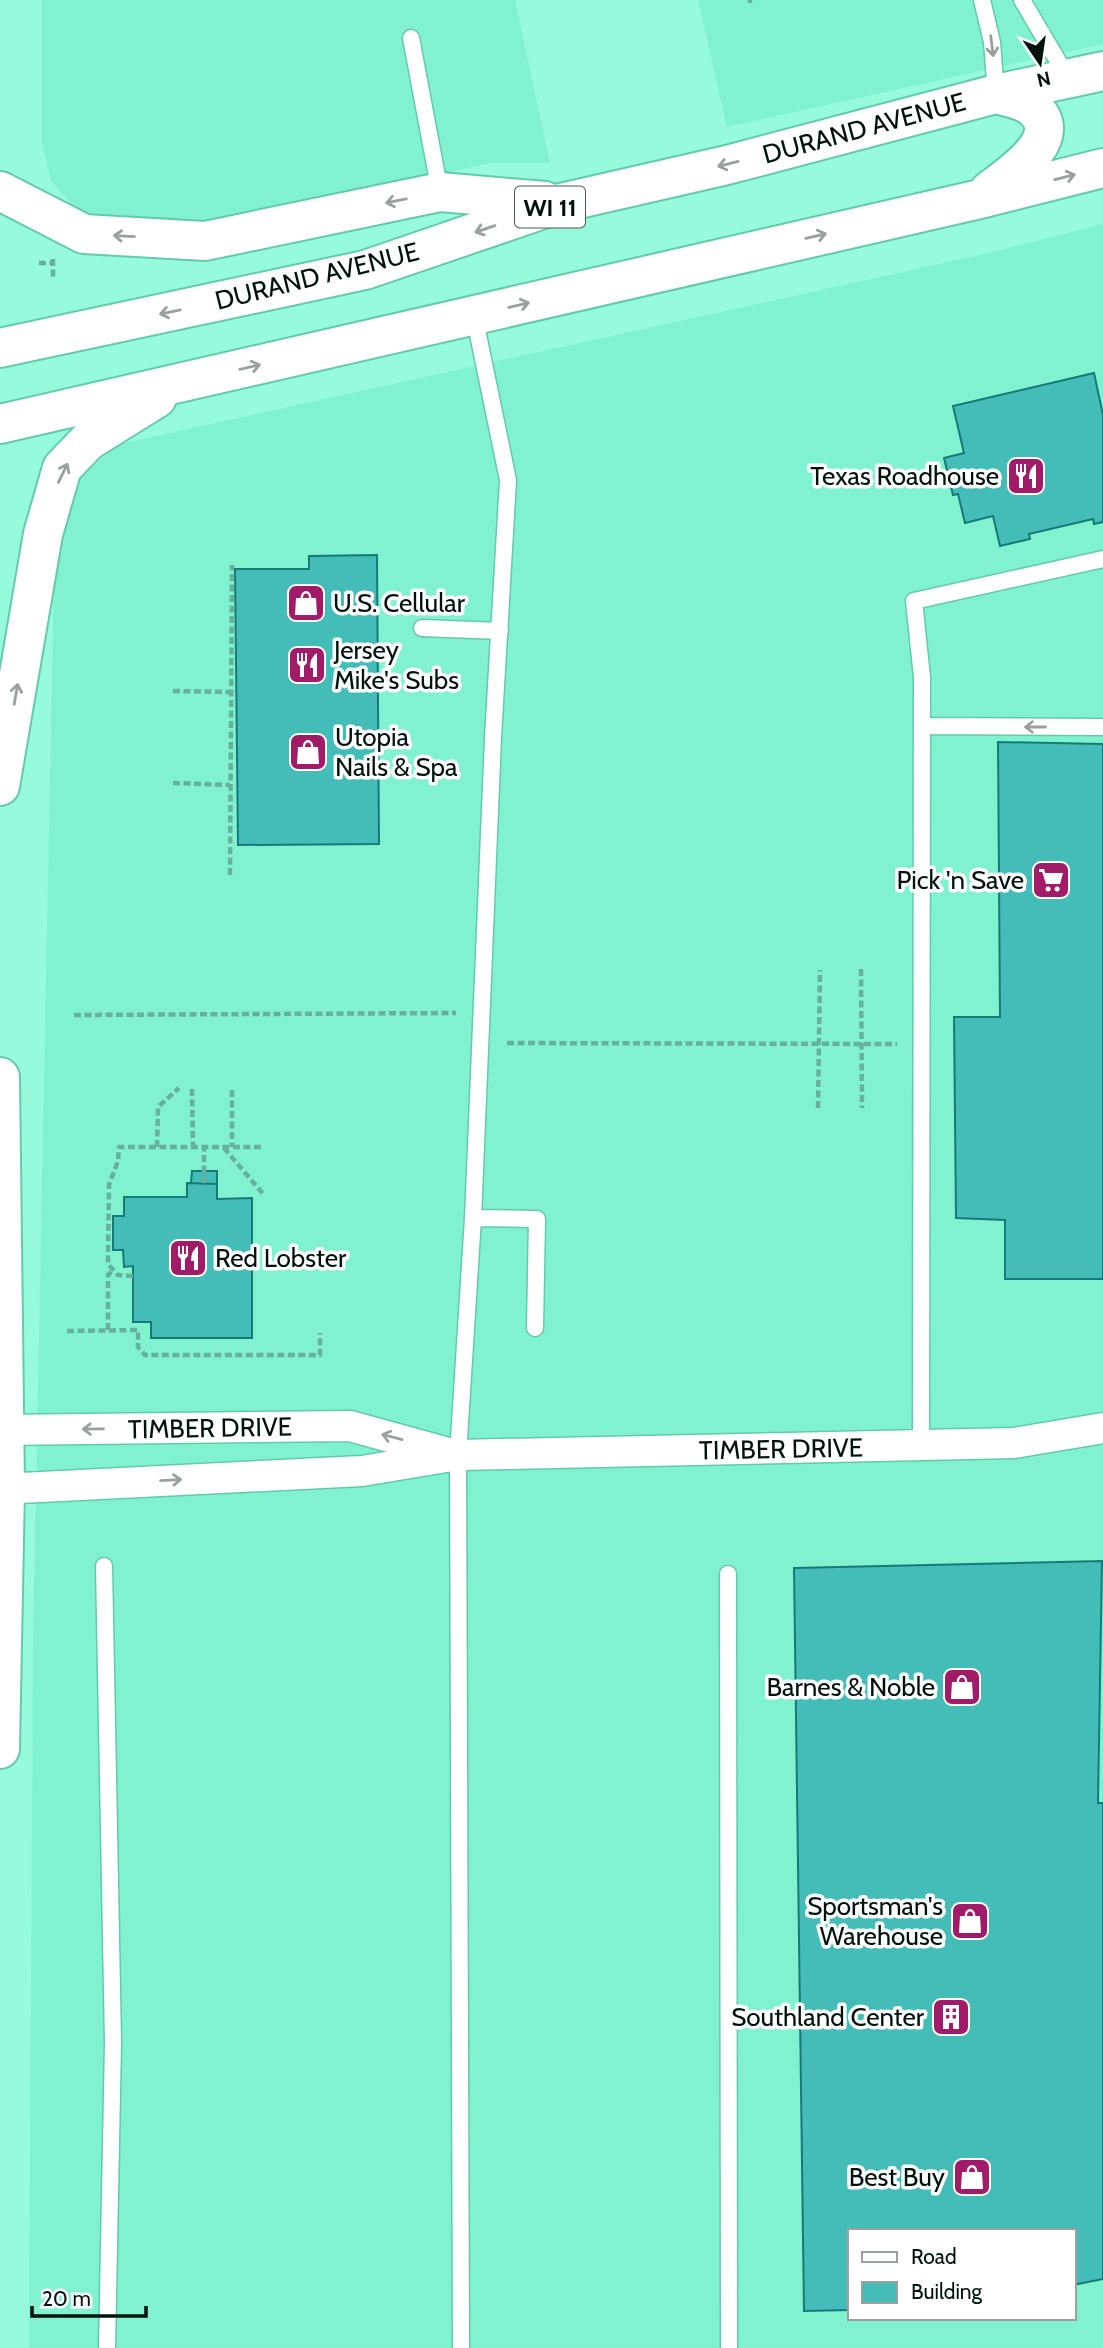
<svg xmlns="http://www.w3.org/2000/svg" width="1103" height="2348" viewBox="0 0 1103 2348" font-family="Cabin,sans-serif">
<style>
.built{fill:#80f2d0;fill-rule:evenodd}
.building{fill:#44bcb8;stroke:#167a77;stroke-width:2}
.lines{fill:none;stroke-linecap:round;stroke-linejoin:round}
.service-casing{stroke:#64caac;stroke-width:19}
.minor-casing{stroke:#64caac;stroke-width:33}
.primary-casing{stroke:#64caac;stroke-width:42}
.path{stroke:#66b19a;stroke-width:4.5;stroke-dasharray:7 3.5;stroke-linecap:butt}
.service{stroke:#fff;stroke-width:16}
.minor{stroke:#fff;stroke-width:30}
.primary{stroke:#fff;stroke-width:38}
.oneway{stroke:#99a09e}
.labels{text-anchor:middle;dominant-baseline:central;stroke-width:7;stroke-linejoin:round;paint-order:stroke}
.shield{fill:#fff;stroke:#4c5955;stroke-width:2}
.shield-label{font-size:24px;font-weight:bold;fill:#00120c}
.street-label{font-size:26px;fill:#00120c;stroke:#fff}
.poi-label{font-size:26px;fill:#00120c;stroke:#fff;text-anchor:end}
</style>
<rect width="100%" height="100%" fill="#95fbdb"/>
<path class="built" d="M42 0H515L550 163H490L200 228 107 221 74 207 51 181 42 142Z
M698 0H1103V44L727 127Z
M1103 224V2348H29L33 1639 54 574 68 487 120 444 989 253ZM849 2231H1073V2318H849Z"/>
<path class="building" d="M1094 373 1103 415V522L1094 524 1093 519 1029 534 1030 539 1000 546 993 516 965 523 958 494 953 495 944 458 964 453 953 406Z
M377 555 379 844 238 845 235 569H309V556Z
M998 742 1103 744V1279H1005V1220L956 1218 954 1017H1000Z
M192 1171H217V1184L191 1183Z
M187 1183 217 1184V1199L252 1198V1338H151V1322H133V1266L124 1267 123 1250H113V1216H124V1197H187Z
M1102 1561 1098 1803H1103V2279L1073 2285V2231H849V2310L804 2311 794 1568Z"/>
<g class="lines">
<defs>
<path id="service" d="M982 0 992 42 996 94
M1022 0 1068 78
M411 38 440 192
M422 628 500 631
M922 726 1103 727
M473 1218 537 1219 535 1328
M921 1446 922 677 914 601 1103 559
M104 1566 113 2042 107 2348
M728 1574 729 2348
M461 2348 458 1455 473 1218 493 738 508 480 474 315"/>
<path id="minor" d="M0 1430 350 1426 448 1453
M0 1489 362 1471 458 1455 1014 1443 1103 1428"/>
<path id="primary" d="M0 191 84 234 205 241 440 192 545 201
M989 191C1011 174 1069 137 1032 107 1023 100 1007 97 996 94
M0 348 365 270 561 203 727 165 996 94 1103 71
M0 424 980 199 1103 168
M0 786 43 534 62 468 88 441 157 398
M0 1077 5 1488 0 1749"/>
</defs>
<use href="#service" class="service-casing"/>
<use href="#minor" class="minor-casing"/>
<use href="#primary" class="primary-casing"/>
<path class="path" d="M750 0V3
M53 259V277
M39 263H51
M173 691 231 692
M173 783 230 785
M230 875 232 565
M861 969 862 1108
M74 1015 456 1013
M507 1043 897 1044
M192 1089 193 1147
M232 1090V1147
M818 1108 820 970
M157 1147 158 1107 179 1088
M224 1148 264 1195
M204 1183V1147
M133 1276 118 1275 108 1264 109 1185 118 1161 119 1147H263
M108 1330V1275L113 1270
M67 1331 138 1330V1347L145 1355H320V1333"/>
<use href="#service" class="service"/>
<use href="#minor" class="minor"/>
<use href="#primary" class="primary"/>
</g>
<defs><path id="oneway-shaft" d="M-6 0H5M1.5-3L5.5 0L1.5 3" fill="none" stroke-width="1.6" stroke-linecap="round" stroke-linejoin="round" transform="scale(1.75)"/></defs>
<g class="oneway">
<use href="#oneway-shaft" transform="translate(992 46) rotate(83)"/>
<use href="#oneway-shaft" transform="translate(728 164) rotate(166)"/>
<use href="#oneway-shaft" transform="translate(1065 177) rotate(-14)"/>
<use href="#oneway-shaft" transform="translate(396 201) rotate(169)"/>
<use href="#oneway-shaft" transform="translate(485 229) rotate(161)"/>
<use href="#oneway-shaft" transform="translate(124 236) rotate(-177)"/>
<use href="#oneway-shaft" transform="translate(816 236) rotate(-13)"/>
<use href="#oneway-shaft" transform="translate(519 305) rotate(-13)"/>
<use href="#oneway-shaft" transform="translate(170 312) rotate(168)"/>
<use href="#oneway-shaft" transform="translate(250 367) rotate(-13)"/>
<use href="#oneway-shaft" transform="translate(63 473) rotate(-64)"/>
<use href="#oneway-shaft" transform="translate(16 694) rotate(-80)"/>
<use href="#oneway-shaft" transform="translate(1035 727) rotate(-180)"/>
<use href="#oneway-shaft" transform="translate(93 1429) rotate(179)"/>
<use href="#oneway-shaft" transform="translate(392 1437) rotate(-165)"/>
<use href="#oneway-shaft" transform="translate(171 1480) rotate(-3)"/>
</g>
<defs>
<symbol id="restaurant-square" viewBox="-11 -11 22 22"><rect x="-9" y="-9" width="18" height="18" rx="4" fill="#a11b68" stroke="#fff"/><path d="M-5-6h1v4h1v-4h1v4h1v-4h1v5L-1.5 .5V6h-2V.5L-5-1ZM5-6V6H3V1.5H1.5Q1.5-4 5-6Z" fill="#fff"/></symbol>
<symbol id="shop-square" viewBox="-11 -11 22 22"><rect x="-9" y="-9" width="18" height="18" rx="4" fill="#a11b68" stroke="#fff"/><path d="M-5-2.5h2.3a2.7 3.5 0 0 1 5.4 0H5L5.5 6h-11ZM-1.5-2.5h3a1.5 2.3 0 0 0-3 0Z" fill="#fff"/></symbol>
<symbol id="supermarket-square" viewBox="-11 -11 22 22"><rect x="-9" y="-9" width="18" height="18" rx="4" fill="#a11b68" stroke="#fff"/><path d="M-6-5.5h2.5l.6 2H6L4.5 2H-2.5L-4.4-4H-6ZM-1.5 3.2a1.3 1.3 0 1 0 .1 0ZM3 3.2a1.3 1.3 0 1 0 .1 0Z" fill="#fff"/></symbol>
<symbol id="building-square" viewBox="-11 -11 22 22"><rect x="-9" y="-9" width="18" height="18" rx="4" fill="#a11b68" stroke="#fff"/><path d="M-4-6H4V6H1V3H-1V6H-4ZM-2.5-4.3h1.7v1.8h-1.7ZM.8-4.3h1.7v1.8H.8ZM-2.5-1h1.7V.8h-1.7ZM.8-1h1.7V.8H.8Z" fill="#fff"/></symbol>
</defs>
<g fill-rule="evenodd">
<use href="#restaurant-square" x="1004" y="454" width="44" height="44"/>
<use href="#shop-square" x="284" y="581" width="44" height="44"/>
<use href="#restaurant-square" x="285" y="643" width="44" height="44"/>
<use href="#shop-square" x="286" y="730" width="44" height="44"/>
<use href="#supermarket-square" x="1029" y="858" width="44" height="44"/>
<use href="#restaurant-square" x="166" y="1236" width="44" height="44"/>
<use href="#shop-square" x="940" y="1665" width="44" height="44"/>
<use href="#shop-square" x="948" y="1899" width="44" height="44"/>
<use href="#building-square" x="929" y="1995" width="44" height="44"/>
<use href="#shop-square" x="950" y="2155" width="44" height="44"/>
</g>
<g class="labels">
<rect class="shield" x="515" y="186.5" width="70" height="41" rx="5"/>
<g class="shield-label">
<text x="550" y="207">WI 11</text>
</g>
<g class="street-label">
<text transform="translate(864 128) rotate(-15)">DURAND AVENUE</text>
<text transform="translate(317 276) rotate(-14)">DURAND AVENUE</text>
<text transform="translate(210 1428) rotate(-1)">TIMBER DRIVE</text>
<text transform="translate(781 1449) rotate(-1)">TIMBER DRIVE</text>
</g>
<g class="poi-label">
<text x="999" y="476">Texas Roadhouse</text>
<text x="333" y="603" text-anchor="start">U.S. Cellular</text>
<text x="334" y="650" text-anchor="start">Jersey<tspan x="334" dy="30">Mike's Subs</tspan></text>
<text x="335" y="737" text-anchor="start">Utopia<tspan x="335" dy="30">Nails &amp; Spa</tspan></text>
<text x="1024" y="880">Pick 'n Save</text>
<text x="215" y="1258" text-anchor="start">Red Lobster</text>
<text x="935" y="1687">Barnes &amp; Noble</text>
<text x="943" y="1906">Sportsman's<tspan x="943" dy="30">Warehouse</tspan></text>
<text x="924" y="2017">Southland Center</text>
<text x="945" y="2177">Best Buy</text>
</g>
</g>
<rect x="848" y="2229" width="228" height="91" fill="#ffffff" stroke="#99a09e" stroke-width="2"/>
<rect x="862" y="2252" width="35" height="10" fill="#ffffff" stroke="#99a09e" stroke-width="2"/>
<text x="911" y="2264" font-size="21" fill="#00120c">Road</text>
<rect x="862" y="2282" width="35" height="21" fill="#44bcb8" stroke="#99a09e" stroke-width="2"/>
<text x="911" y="2299" font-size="21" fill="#00120c">Building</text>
<g transform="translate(1040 63) rotate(167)" stroke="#ffffff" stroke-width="5" paint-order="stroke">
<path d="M0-5L12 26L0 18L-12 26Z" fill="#00120c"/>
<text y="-10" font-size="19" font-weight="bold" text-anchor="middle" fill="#00120c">N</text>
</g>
<path d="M32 2306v10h114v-10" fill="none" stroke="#00120c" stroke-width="3.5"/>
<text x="42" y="2306" font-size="21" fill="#00120c" stroke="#ffffff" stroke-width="5" paint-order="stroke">20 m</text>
</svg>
